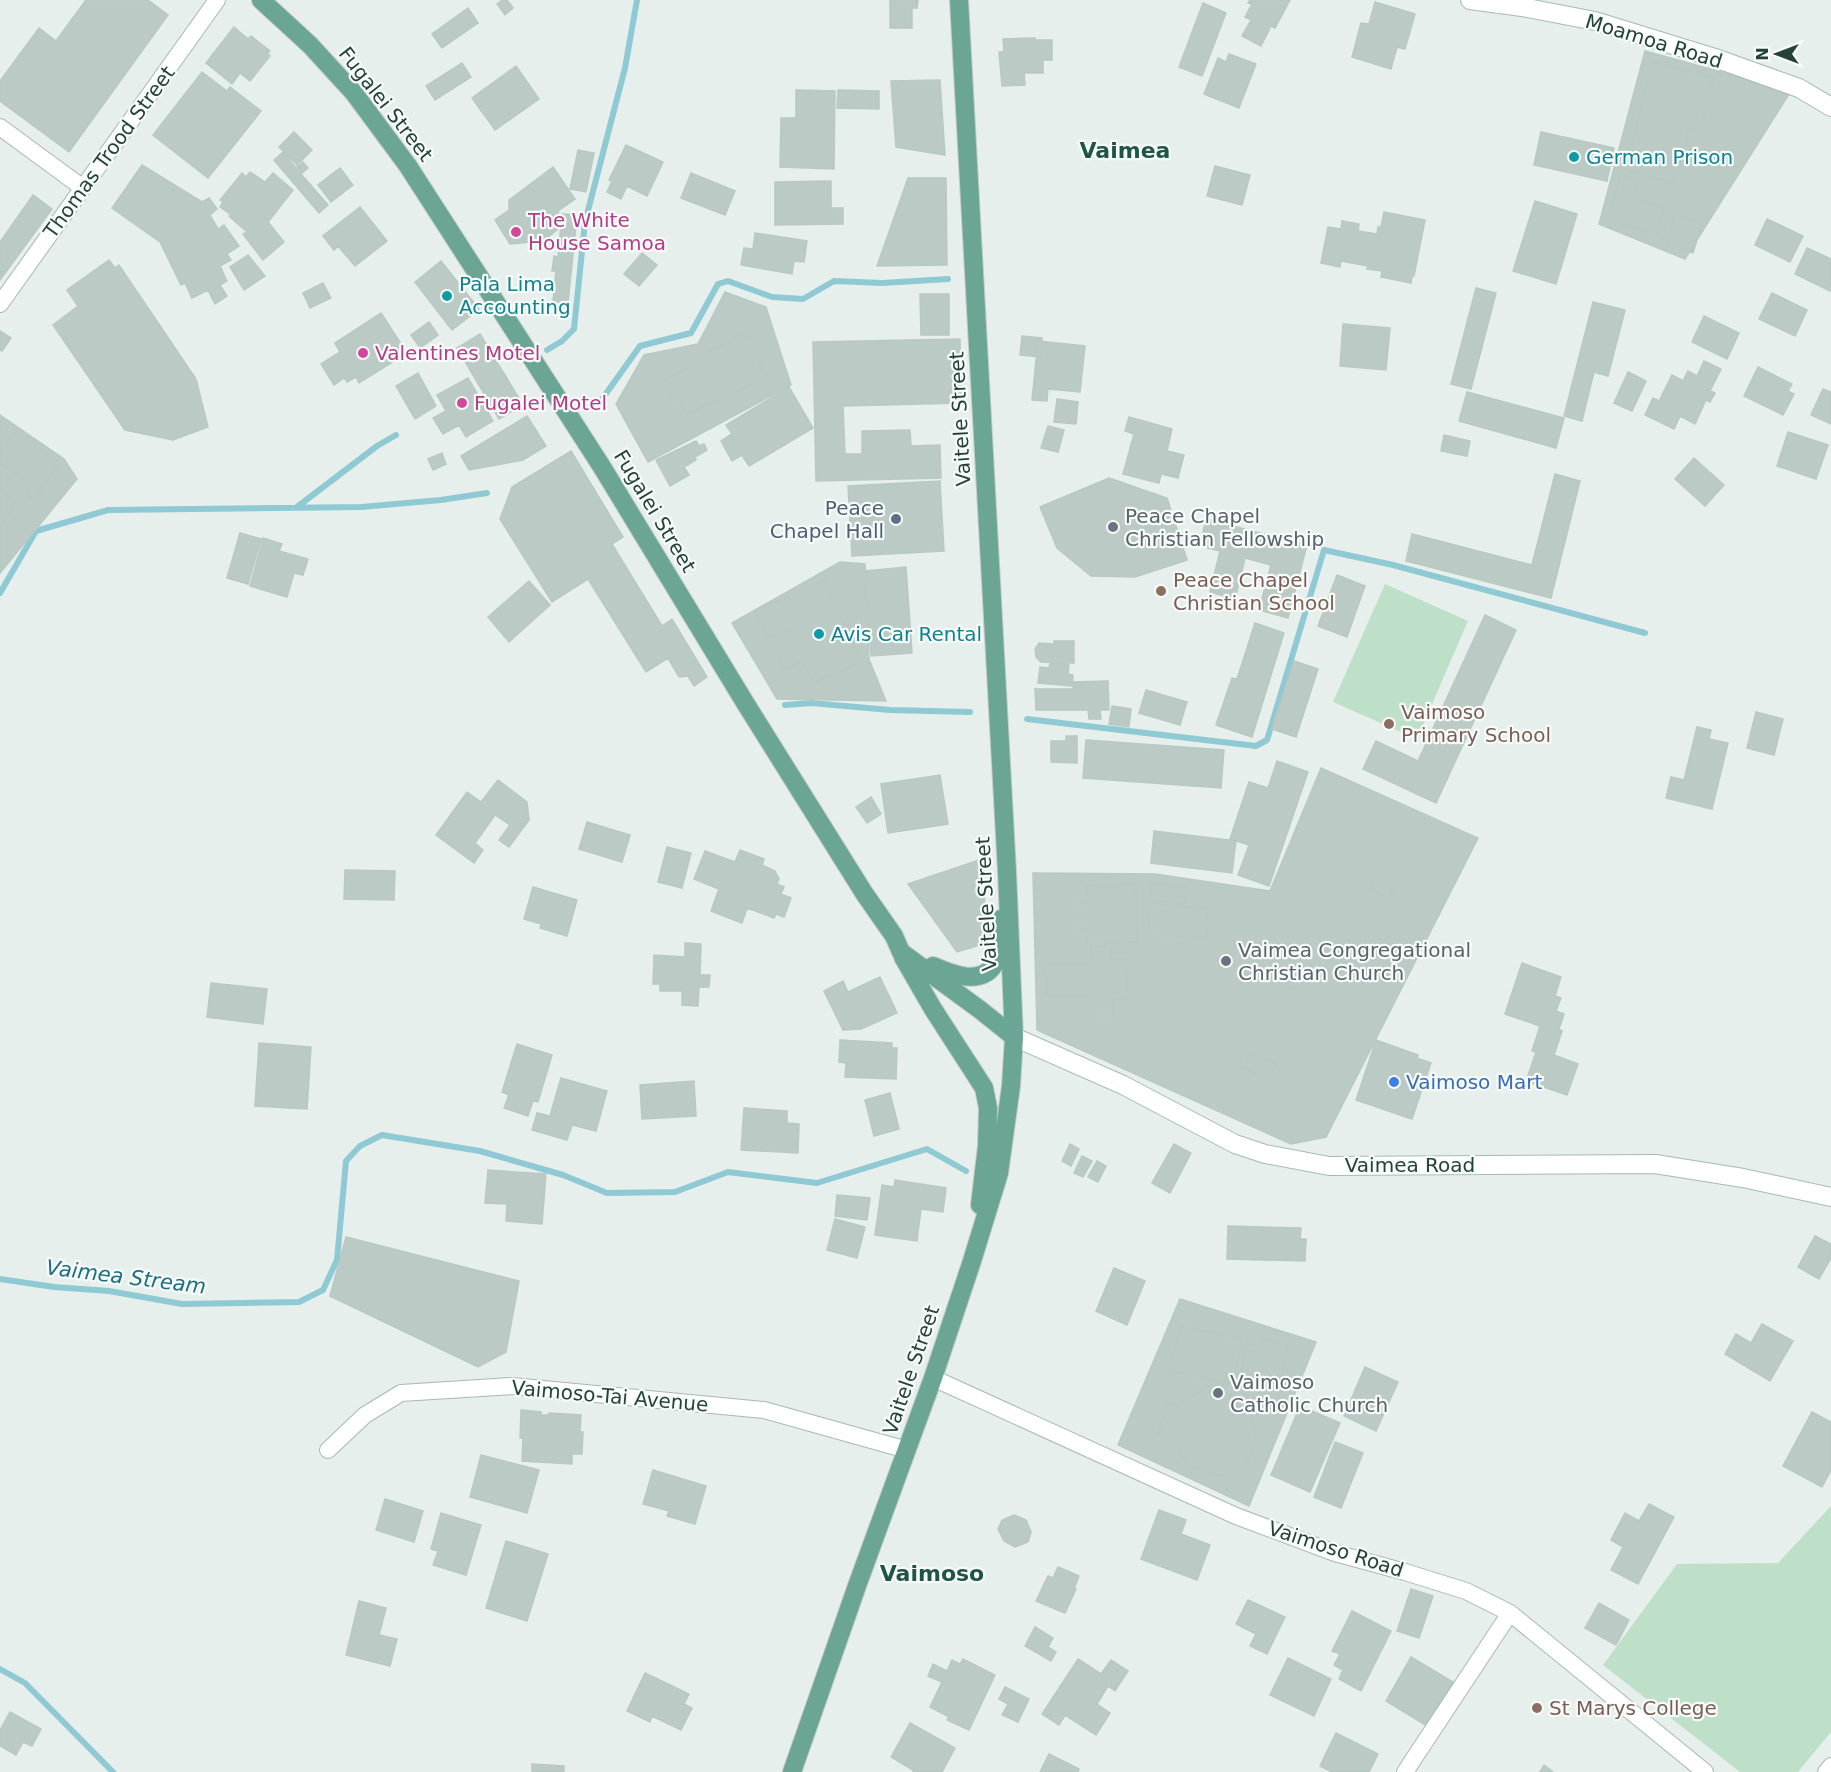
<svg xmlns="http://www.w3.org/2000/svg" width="1831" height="1772" viewBox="0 0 1831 1772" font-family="'DejaVu Sans',sans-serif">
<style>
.green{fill:#bfe0c8}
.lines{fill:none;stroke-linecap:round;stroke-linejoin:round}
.stream{stroke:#8ec9d4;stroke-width:6}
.building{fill:#bbcac4;stroke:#b8c9c2;stroke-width:1.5}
.street-casing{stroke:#a8b8b2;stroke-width:18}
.secondary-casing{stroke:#a4bbb3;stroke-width:20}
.primary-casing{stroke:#c2cac8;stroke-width:20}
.street{stroke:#fff;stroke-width:16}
.secondary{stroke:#fff;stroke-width:18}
.primary{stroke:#6aa596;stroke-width:18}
.culture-dot{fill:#0f9aa8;stroke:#f7fbf9;stroke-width:2}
.hotel-dot{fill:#d1479c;stroke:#f7fbf9;stroke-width:2}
.service-dot{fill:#5c6f8a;stroke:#f7fbf9;stroke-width:2}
.worship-dot{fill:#6b7280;stroke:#f7fbf9;stroke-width:2}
.education-dot{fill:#8d6e63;stroke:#f7fbf9;stroke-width:2}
.shop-dot{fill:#3f7fe0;stroke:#f7fbf9;stroke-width:2}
.labels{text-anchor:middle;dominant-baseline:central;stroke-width:4.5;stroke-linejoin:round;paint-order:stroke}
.street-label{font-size:20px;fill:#24423a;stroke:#f7fbf9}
.culture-label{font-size:20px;fill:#0d838f;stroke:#f7fbf9;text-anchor:start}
.hotel-label{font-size:20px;fill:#b23c85;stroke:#f7fbf9;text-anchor:start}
.service-label{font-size:20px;fill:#4e5e75;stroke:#f7fbf9;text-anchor:end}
.worship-label{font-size:20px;fill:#5b616d;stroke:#f7fbf9;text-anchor:start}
.education-label{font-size:20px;fill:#785e54;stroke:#f7fbf9;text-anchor:start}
.shop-label{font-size:20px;fill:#366cbe;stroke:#f7fbf9;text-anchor:start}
.water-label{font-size:21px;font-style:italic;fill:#1c6f80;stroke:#f7fbf9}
.quarter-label{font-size:22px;font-weight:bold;fill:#1f5548;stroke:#f7fbf9}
</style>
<rect width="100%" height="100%" fill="#e6efeb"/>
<path class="green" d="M1385 584 1468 621 1417 739 1333 702Z
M1831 1506V1732L1798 1772H1740L1603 1665 1677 1564 1778 1563Z"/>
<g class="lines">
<path class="stream" d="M547 350 562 341 574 329 585 222 625 68 637 0
M600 402 640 346 691 333 718 284 728 281 772 297 803 299 834 281 882 283 948 279
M297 507 377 446 396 435
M0 593 36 531 108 510 361 507 441 500 487 493
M785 705 811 703 890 710 970 712
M1027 719 1256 746 1267 740 1324 550 1393 565 1645 633
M0 1279 54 1287 109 1291 182 1304 299 1302 323 1290 337 1260 346 1161 360 1146 382 1135 480 1151 563 1175 607 1193 675 1192 728 1172 817 1183 927 1149 966 1171
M0 1669 25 1683 113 1772"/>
</g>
<path class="building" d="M86 0H148L168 15 69 152 0 101V81L39 28 56 41Z
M502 0H507L513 8 505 15 497 4Z
M890 0H918L917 8H912V28H890Z
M1250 0H1290L1275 28 1271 26 1261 46 1242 36 1251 20 1245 17 1252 4 1248 3Z
M1375 2 1415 14 1405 49 1397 47 1391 69 1352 57 1361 23 1369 24Z
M1203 3 1226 13 1202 76 1179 67Z
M468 8 478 23 442 48 432 34Z
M234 27 248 39 251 36 270 51 267 54 270 56 250 81 240 73 232 84 206 63Z
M1035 38V40H1052V60H1043V73H1024L1025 85 1002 86 999 52H1004L1003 39Z
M1645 51 1791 91 1685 259 1599 224Z
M1229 54 1256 64 1239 108 1204 94 1218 58 1226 62Z
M1653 62 1714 78 1700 131 1689 128 1674 183 1625 170Z
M462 63 471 77 435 100 426 86Z
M516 66 539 99 495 130 472 98Z
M202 72 227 91 230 87 261 111 208 178 153 135Z
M940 80 945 155 896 147 891 81Z
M796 90 835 91 834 169 780 167 781 118H796Z
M838 90 879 91V109L837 108Z
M294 132 312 150 297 165 279 147Z
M1541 132 1614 148 1607 181 1534 165Z
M626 145 663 162 647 196 627 186 621 199 607 192 612 181 609 180Z
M578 150 594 153 586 192 570 189Z
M283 152 296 168 303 162 308 168 301 174 328 205 319 213 274 160Z
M142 165 202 202 209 198 217 209 210 215 218 229 224 225 239 246 227 254 231 260 220 266 227 281 220 285 227 296 215 304 208 290 192 298 185 283 181 285 160 242 112 208Z
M1215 166 1250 175 1242 205 1207 196Z
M553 167 575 199 558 211 560 219 558 229 543 241 510 244 495 220 509 210V200Z
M340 168 353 185 331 202 318 185Z
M250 172 265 182 273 173 293 190 268 222 284 242 263 260 243 234 247 232 229 216 230 214 220 207 223 202 220 200 242 173 246 177Z
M691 173 735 191 725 215 681 198Z
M1620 175 1638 180 1636 191 1643 192 1641 202 1664 207 1658 234 1609 222Z
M908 178H946L947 265 877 266Z
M831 181V208H843V224L775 225V182Z
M33 195 52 209 0 280V242Z
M1535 201 1577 214 1556 284 1513 271Z
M360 207 387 241 355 266 338 246 334 250 323 236Z
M1384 212 1425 220 1414 276H1412L1411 283 1381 277 1382 271 1367 269 1368 266 1341 261 1340 267 1321 263 1328 227 1341 229 1342 221 1359 224 1358 231 1377 234 1378 227H1381Z
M562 214 577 215 568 303 553 302 556 271H552L554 256 558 257Z
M1675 215 1702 223 1693 253 1666 244Z
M1767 219 1803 236 1790 262 1755 245Z
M755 233 807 241 804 262 794 261 792 274 741 265 744 248 753 249Z
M1807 248 1831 259 1830 291 1795 274Z
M642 253 657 265 639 286 624 274Z
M248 255 265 276 244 290 230 267Z
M109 260 115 268 119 265 196 379 208 427 173 440 125 430 53 325 78 306 67 290Z
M441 261 479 309 452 330 415 282Z
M323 283 331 298 310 308 303 293Z
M1476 288 1496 293 1471 389 1451 384Z
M725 292 766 307 791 385 648 462 616 404 644 355 698 344Z
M1772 293 1807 310 1795 336 1759 319Z
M920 294H949V335H921Z
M1593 302 1625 310 1608 376 1594 372 1582 421 1564 416Z
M381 313 407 353 359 383 356 377 347 382 344 378 334 385 321 364 340 352 335 343Z
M1704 316 1739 333 1727 359 1692 342Z
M429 322 438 335 420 348 411 335Z
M1343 324 1390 328 1386 370 1340 366Z
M0 331 11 338 2 351 0 350Z
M743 333 746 339 750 337 752 341 757 337 765 351 760 353 763 359 758 363 765 376 717 403 715 400 687 415 679 399 674 402 667 389 670 388 665 380 691 366 689 363Z
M480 334 523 405 499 419 457 348Z
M1022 336 1042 338 1041 357 1020 355Z
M960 339 961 403 843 406 845 454H862V431L910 430 911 446 940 445 941 478 816 481 813 342Z
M1038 341 1085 346 1080 392 1048 389 1047 401 1032 400Z
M1704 361 1721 369 1710 391 1715 393 1710 402 1706 400 1695 424 1680 416 1674 429 1645 415 1653 398 1659 401 1672 375 1683 381 1688 371 1697 376Z
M1758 367 1792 384 1788 391 1794 394 1783 415 1744 396Z
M1628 372 1646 381 1632 411 1614 403Z
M418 373 436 406 415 419 396 386Z
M468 378 493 421 466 437 459 425 443 434 433 418 446 411 437 395Z
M789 387 813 428 749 466 742 455 732 461 721 441 732 434 726 425Z
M1823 389 1831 392V424L1811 415Z
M1467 392 1564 418 1556 448 1459 421Z
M1057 399 1078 402 1076 424 1054 422Z
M0 415 64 459 77 479 0 573Z
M527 416 546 446 523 460 469 470 461 456Z
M1129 417 1172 429 1167 451 1184 455 1178 478 1161 474 1159 483 1123 474 1134 434 1125 431Z
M1048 426 1064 430 1058 452 1041 448Z
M16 432 60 462 34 500 26 494 32 485 0 463V454L3 449 0 446V439L4 434 11 439Z
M1788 432 1828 445 1816 479 1777 466Z
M1444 435 1470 441 1467 456 1441 451Z
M696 441 699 446 704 444 707 450 695 457 696 460 684 467 689 475 670 486 656 460Z
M571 451 623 537 612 544 662 626 672 619 707 677 694 686 688 676 679 677 668 658 646 672 588 579 552 602 500 519 512 487Z
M442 453 446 464 433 470 428 459Z
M1694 458 1724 485 1705 506 1675 479Z
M1555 474 1580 481 1551 598 1406 561 1412 534 1532 565Z
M1109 478 1167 498 1187 560 1135 577 1091 576 1057 548 1040 507Z
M940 481 944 551 852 556 848 486Z
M0 490 17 501 0 528Z
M1206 519 1307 545 1288 618 1259 610 1271 565 1245 558 1235 599 1210 592 1220 551 1200 546Z
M240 533 261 539 248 584 227 578Z
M263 538 282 544 279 551 308 559 303 575 294 573 287 597 250 586Z
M840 562 865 564 869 659 886 701 777 699 732 623Z
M906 567 912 653 871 656 865 571Z
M1337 575 1365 586 1347 637 1318 626Z
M824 580 861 662 813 683 803 661 784 670 777 654 795 646 788 629 768 638 755 611Z
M529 581 550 605 509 642 488 617Z
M1485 615 1516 630 1436 803 1363 769 1376 741 1418 761Z
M1255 623 1284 633 1252 737 1216 725 1232 678 1237 679Z
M1054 641H1074V663L1041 662 1036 657 1035 649 1039 643 1054 644Z
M1294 661 1318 669 1296 737 1272 729Z
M1050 663 1069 665 1068 674 1073 675 1072 686 1038 683 1040 667 1049 668Z
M1108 681 1109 710H1100L1101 719H1089L1088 710H1036L1035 689H1073V682Z
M1146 690 1187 702 1180 725 1139 713Z
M1112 706 1131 709 1129 727 1109 724Z
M1756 712 1783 719 1774 755 1747 748Z
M1697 727 1711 730 1709 739 1728 743 1712 809 1666 798 1671 777 1684 780Z
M1066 736H1077V763L1051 762V741H1066Z
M1086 740 1224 750 1221 788 1083 778Z
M1277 761 1308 772 1269 886 1238 875 1249 845 1230 839 1249 782 1268 788Z
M1321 768 1478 838 1326 1137 1291 1144 1037 1030 1033 873 1155 874 1270 891Z
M940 775 948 824 888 833 881 784Z
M498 780 527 802 529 820 509 847 499 840 510 825 495 815 475 843 483 850 474 863 436 835 467 792 481 802Z
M871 797 881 814 867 823 856 807Z
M587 822 630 835 622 862 579 849Z
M1154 831 1236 841 1232 873 1151 863Z
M667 847 691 853 682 888 658 882Z
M740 850 764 859 762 865 775 871 779 879 777 884 784 887 781 894 791 898 784 917 776 914 774 918 747 908 742 923 711 911 719 889 694 879 705 851 735 862Z
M982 859 987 943 957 952 908 884Z
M345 870 395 871 394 900 344 899Z
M1374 880 1393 889 1389 898 1370 889Z
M1150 884 1186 887 1185 903 1149 901Z
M1136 885 1137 942 1087 943V928H1068V904H1087V886Z
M533 887 577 900 567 936 540 928 541 924 524 919Z
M1150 904 1208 909 1205 939 1148 935Z
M1345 939 1361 946 1355 960 1339 953Z
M685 943 701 944 700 975H710L709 987H699L698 1006 682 1005V987L681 991H660V984H653L654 955 685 957Z
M1091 946H1111V959H1126L1127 999H1114V1016H1092V995H1046L1045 965H1091Z
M1522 963 1561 977 1555 996 1561 998 1556 1011 1564 1014 1559 1029 1562 1031 1554 1055 1578 1064 1567 1095 1526 1081 1536 1052 1532 1051 1540 1026 1505 1014Z
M1291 974 1305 980 1301 991 1287 985Z
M880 977 897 1013 861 1029 843 1030 824 991 843 981 848 992Z
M211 983 267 989 263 1024 207 1017Z
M840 1040 892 1043V1048H897L896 1079 845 1077 846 1063 839 1062Z
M1376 1040 1418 1055 1417 1058 1431 1063 1412 1119 1356 1100Z
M259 1043 311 1047 307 1109 255 1106Z
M517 1044 552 1055 538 1102 533 1101 528 1116 504 1108 509 1095 502 1092Z
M1245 1050 1276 1064 1269 1079 1238 1066Z
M561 1078 607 1091 596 1131 572 1125 567 1140 532 1130 537 1113 550 1116Z
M694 1081 696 1116 642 1119 640 1085Z
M890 1093 899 1129 874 1136 865 1100Z
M744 1108 787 1111V1123L799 1124 798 1153 741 1150Z
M1070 1144 1079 1149 1071 1166 1062 1161Z
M1174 1144 1191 1153 1170 1193 1152 1183Z
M1082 1156 1092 1161 1083 1177 1074 1173Z
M1097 1161 1106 1166 1098 1182 1088 1177Z
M488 1170 546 1174 542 1224 506 1221 507 1204 485 1203Z
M895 1180 946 1188 943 1212 921 1209 917 1241 875 1235 882 1185 894 1187Z
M837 1195 870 1198 867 1220 835 1216Z
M835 1219 865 1227 857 1258 827 1250Z
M1228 1226 1301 1228 1300 1239H1306L1305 1261 1227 1259Z
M1815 1236 1831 1244V1258L1819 1279 1798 1267Z
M346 1237 519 1281 506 1352 478 1367 330 1296Z
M1114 1268 1145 1281 1127 1325 1096 1311Z
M1180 1299 1316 1342 1249 1506 1118 1445Z
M1762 1324 1793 1341 1770 1381 1725 1354 1736 1334 1751 1343Z
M1180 1326 1242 1339 1233 1384 1170 1371Z
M1261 1340 1288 1344 1277 1409 1258 1406 1261 1388 1239 1384 1247 1344 1260 1347Z
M1365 1367 1398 1382 1376 1431 1344 1416Z
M1210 1385 1250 1406 1256 1436 1247 1464 1220 1476 1187 1465 1171 1438 1158 1434 1167 1403 1180 1407 1181 1403Z
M1300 1406 1340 1423 1310 1492 1271 1475Z
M521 1410 541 1412V1415H548L549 1413 581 1415 580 1432H583L582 1454H572V1464L522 1461 523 1438H520Z
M1812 1412 1831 1422V1470L1822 1487 1783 1466Z
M1335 1442 1363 1453 1341 1508 1314 1497Z
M481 1455 539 1470 527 1513 470 1497Z
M653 1470 706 1486 695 1524 667 1516 669 1511 643 1504Z
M385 1499 423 1511 414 1542 376 1530Z
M1649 1504 1674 1517 1638 1584 1611 1570 1623 1547 1611 1540 1625 1513 1639 1521Z
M1159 1510 1186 1520 1181 1534 1210 1545 1197 1580 1141 1559Z
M441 1513 481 1525 466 1575 433 1565 438 1551 431 1549Z
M1014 1515 1026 1520 1031 1532 1028 1542 1015 1547 1004 1541 998 1529 1002 1520Z
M506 1541 548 1554 527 1621 486 1608Z
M1058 1567 1079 1576 1074 1589H1076L1065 1613 1036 1601 1048 1576 1053 1578Z
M1411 1589 1433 1596 1419 1638 1397 1631Z
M1248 1600 1285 1617 1267 1654 1250 1646 1256 1634 1236 1624Z
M359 1601 386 1608 379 1635 397 1639 390 1666 346 1655Z
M1599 1603 1629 1620 1616 1645 1585 1628Z
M1352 1611 1391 1631 1361 1691 1339 1679 1343 1670 1334 1665 1340 1654 1332 1651Z
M1035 1627 1053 1638 1048 1647 1056 1652 1051 1661 1025 1646Z
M1411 1657 1453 1682 1427 1726 1386 1701Z
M1288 1658 1331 1679 1314 1716 1270 1695Z
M963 1659 995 1675 969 1730 947 1720 949 1717 930 1707 942 1682 928 1676 933 1664 947 1671 952 1660 960 1664Z
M1078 1659 1101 1674 1111 1660 1128 1671 1115 1691 1108 1686 1097 1704 1110 1713 1096 1735 1065 1715 1059 1725 1042 1714Z
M645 1673 689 1694 684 1704 692 1708 681 1730 652 1716 650 1722 627 1711Z
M1005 1687 1029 1699 1018 1722 1002 1715 1008 1704 999 1699Z
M10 1712 41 1729 32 1746 23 1742 16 1755 0 1746V1730Z
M910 1723 955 1748 942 1772H913V1770L891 1757Z
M1336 1733 1378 1754 1369 1772H1332L1320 1766Z
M1049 1754 1079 1769 1078 1772H1040Z
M532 1764 564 1766V1772H532Z
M1544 1765 1553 1772H1540Z"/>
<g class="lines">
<defs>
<path id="street" d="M0 127 83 188
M0 304 217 0
M933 1378 1236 1516 1335 1553 1405 1572 1466 1591 1510 1613 1705 1772
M328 1450 365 1415 401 1393 512 1386 764 1410 907 1450
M1405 1772 1510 1613
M1826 1772 1831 1766"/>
<path id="secondary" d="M1470 0 1522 7 1595 21 1715 58 1799 88 1831 107
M1014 1037 1123 1085 1235 1144 1265 1154 1329 1166 1655 1164 1743 1178 1831 1197"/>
<path id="primary" d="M261 0 310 45 354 93 408 166 602 467 744 701 864 893 894 936 901 952 979 1009 1014 1037
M903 957 933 1009 984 1088 988 1108 987 1146 980 1205
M933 966C951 974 980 986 994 965 998 959 1000 928 1001 919
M792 1772 858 1583 933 1378 972 1261 999 1173 1011 1086 1014 1037 1007 872 959 0"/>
</defs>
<use href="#street" class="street-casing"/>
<use href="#secondary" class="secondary-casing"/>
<use href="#primary" class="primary-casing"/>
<use href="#street" class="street"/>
<use href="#secondary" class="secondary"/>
<use href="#primary" class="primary"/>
</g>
<g class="culture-dot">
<circle cx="1574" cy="157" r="6"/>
<circle cx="447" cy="296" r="6"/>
<circle cx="819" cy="634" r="6"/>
</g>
<g class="hotel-dot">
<circle cx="516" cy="232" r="6"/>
<circle cx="363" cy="353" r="6"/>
<circle cx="462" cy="403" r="6"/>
</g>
<circle class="service-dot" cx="896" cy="519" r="6"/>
<g class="worship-dot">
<circle cx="1113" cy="527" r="6"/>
<circle cx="1226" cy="961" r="6"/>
<circle cx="1218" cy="1393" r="6"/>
</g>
<g class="education-dot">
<circle cx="1161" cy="591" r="6"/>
<circle cx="1389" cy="724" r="6"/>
<circle cx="1537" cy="1708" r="6"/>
</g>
<circle class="shop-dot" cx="1394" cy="1082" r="6"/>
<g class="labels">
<g class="street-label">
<text transform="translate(1654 41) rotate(17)">Moamoa Road</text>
<text transform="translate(386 104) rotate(52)">Fugalei Street</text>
<text transform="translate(109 152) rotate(-54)">Thomas Trood Street</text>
<text transform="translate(960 419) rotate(-93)">Vaitele Street</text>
<text transform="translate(655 511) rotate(59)">Fugalei Street</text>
<text transform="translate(986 904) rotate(-93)">Vaitele Street</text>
<text x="1410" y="1165">Vaimea Road</text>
<text transform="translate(911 1370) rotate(-71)">Vaitele Street</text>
<text transform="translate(610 1396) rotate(5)">Vaimoso-Tai Avenue</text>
<text transform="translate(1336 1549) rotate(18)">Vaimoso Road</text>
</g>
<g class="culture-label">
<text x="1586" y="157">German Prison</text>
<text x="459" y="284">Pala Lima<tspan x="459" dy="23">Accounting</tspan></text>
<text x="831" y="634">Avis Car Rental</text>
</g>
<g class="hotel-label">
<text x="528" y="220">The White<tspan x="528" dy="23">House Samoa</tspan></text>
<text x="375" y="353">Valentines Motel</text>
<text x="474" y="403">Fugalei Motel</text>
</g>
<g class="service-label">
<text x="884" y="508">Peace<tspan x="884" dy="23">Chapel Hall</tspan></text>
</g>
<g class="worship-label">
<text x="1125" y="516">Peace Chapel<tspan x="1125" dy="23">Christian Fellowship</tspan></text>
<text x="1238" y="950">Vaimea Congregational<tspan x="1238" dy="23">Christian Church</tspan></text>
<text x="1230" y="1382">Vaimoso<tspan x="1230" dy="23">Catholic Church</tspan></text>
</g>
<g class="education-label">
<text x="1173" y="580">Peace Chapel<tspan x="1173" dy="23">Christian School</tspan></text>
<text x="1401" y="712">Vaimoso<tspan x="1401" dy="23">Primary School</tspan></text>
<text x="1549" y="1708">St Marys College</text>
</g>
<g class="shop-label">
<text x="1406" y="1082">Vaimoso Mart</text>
</g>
<g class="water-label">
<text transform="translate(126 1277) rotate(7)">Vaimea Stream</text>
</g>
<g class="quarter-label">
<text x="1125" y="150">Vaimea</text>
<text x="932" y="1573">Vaimoso</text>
</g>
</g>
<g transform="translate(1777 54) rotate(270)" stroke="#f7fbf9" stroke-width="4.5" paint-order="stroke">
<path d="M0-4.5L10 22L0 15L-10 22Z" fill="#24423a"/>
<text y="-9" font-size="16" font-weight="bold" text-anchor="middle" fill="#24423a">N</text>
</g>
</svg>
